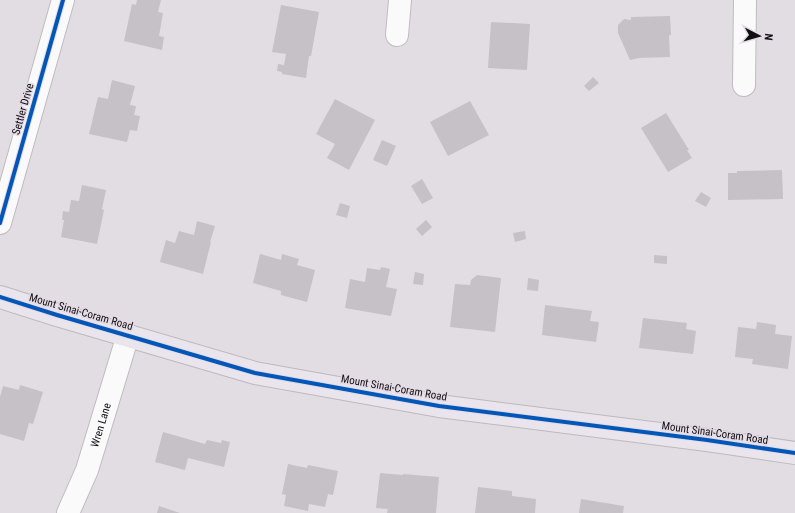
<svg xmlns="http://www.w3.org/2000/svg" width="795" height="513" viewBox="0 0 795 513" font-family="'Roboto Condensed',sans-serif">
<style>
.building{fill:#c5c1c6}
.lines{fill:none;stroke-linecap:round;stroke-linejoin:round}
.minor-casing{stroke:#bfbbc0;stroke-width:24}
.major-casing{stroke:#bcbabc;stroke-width:24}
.minor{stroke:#fbfafb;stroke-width:22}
.major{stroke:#eae4ec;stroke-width:22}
.cycleway-casing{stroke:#e3dbe5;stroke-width:6}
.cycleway{stroke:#0057b8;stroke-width:4}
.labels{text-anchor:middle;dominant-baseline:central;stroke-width:3;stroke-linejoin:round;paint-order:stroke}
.street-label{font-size:11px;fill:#100e11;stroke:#e3dbe5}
</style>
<rect width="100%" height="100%" fill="#e2dde3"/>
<path class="building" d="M137 0H161L158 12 163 13 159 36 164 37 162 50 124 41 132 4 136 5Z
M281 5 319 12 311 56H309L306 78 282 74V72L277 71 278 64 284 65 286 54 272 52Z
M670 16 671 35H669L670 57 639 58 630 60 618 33V25L624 19 631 20V17Z
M491 22 530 24 527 70 488 68Z
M593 77 599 83 589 91 584 86Z
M112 80 135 86 130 105 136 106 134 115 140 116 137 131 130 130 127 142 89 134 98 97 108 99Z
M335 99 375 120 349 170 327 158 335 144 316 134Z
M470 101 489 135 448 156 430 122Z
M666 113 689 150H687L692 158 668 172 641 128Z
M382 140 396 146 387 166 373 160Z
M782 170 783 199 728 200V173H737V171Z
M422 179 433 198 422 204 411 186Z
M82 185 106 190 102 209 104 210 97 244 61 237 64 220H62L63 211 69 212 71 200 79 201Z
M701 192 711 198 706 207 695 201Z
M340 203 350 206 347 218 336 215Z
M426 220 432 227 422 236 416 229Z
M197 221 215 226 210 242H211L203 274 160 262 166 240 175 243 179 231 194 235Z
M525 231 526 239 515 242 513 233Z
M260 254 281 260 282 254 299 259 297 265 315 270 307 302 281 295V291L253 283Z
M654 255 667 256V264L654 263Z
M381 267 390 269 386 287 397 289 391 316 345 308 350 279 365 282 367 268 380 270Z
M415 272 424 274 423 285 413 284Z
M477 275 501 278 495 332 450 327 455 284 470 285 471 280Z
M528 278 539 280 538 291 527 290Z
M545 305 592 311 590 321 599 322 596 342 542 335Z
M643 318 687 323 686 329 696 331 693 354 639 348Z
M757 322 776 325 775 334 792 336 788 369 752 364 753 359 735 357 738 327 756 329Z
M20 385 43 392 33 424 29 423 24 441 0 434V397L3 386 19 390Z
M163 432 205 444 207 440 221 443 222 440 230 442 224 467 188 458 185 470 155 462Z
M288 464 307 468 308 465 338 471 333 495 328 494 325 507 309 504 308 511 284 506 286 495 282 494Z
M380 473 403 475V474L439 477 436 513H387L388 509 376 508Z
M478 487 512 491V496L536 499 535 513H475Z
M581 499 624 506 623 513H579Z
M159 506 180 513H157Z"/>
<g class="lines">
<defs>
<g id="minor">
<path d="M397 35 400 0"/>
<path d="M744 85 745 0"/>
<path d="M0 223 63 0"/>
<path id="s1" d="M68 513 87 470 128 335"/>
</g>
<path id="major" d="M0 297 57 315 255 373 439 406 707 440 795 453"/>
</defs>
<use href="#minor" class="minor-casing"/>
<use href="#major" class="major-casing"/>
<use href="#minor" class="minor"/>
<use href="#major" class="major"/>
<defs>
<path id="cycleway" d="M0 223 63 0
M0 297 57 315 255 373 439 406 707 440 795 453"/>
</defs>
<use href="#cycleway" class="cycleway-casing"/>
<use href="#cycleway" class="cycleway"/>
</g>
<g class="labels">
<g class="street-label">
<text transform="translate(23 109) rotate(-74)">Settler Drive</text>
<text transform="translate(81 312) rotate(16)">Mount Sinai-Coram Road</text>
<text transform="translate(394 388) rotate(10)">Mount Sinai-Coram Road</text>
<text stroke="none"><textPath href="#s1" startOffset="94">Wren Lane</textPath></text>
<text transform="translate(715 433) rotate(8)">Mount Sinai-Coram Road</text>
</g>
</g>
<g transform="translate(759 36) rotate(96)" stroke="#e3dbe5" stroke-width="3" paint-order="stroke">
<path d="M0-3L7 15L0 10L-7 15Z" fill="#100e11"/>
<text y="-6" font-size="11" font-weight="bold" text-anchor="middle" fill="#100e11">N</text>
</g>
</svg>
